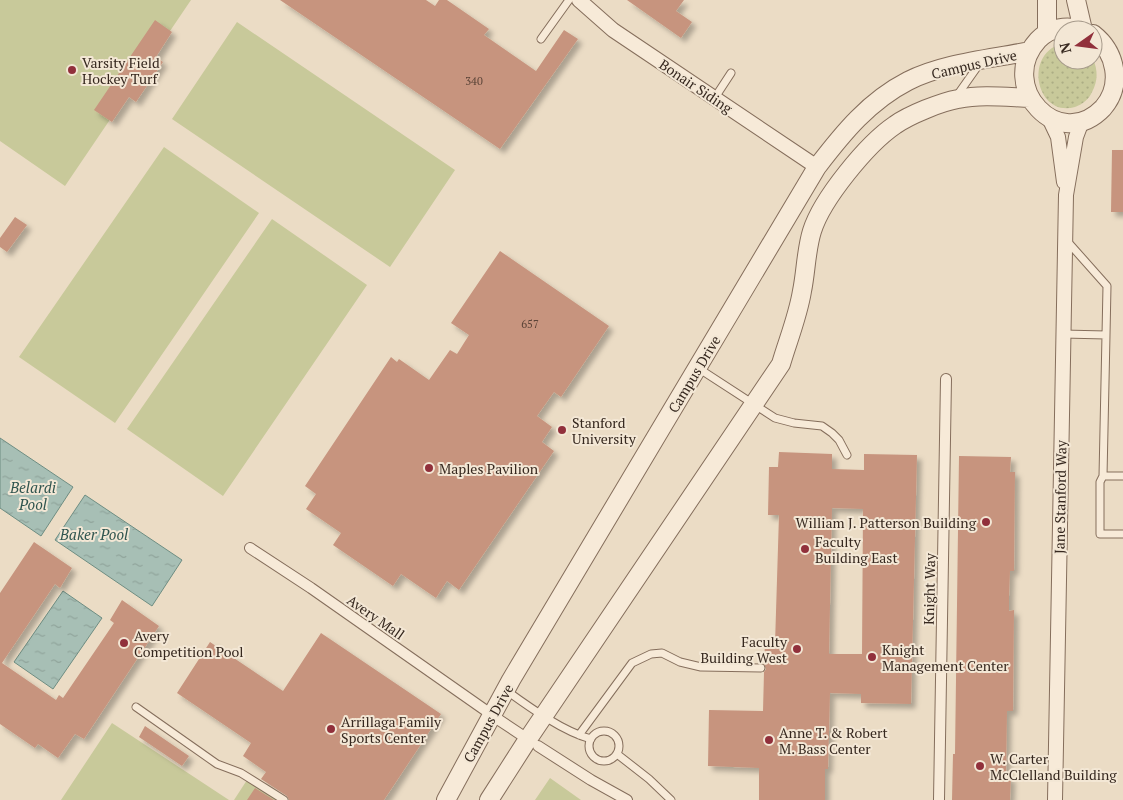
<svg xmlns="http://www.w3.org/2000/svg" width="1123" height="800" viewBox="0 0 1123 800" font-family="'PT Serif',serif">
<style>
.grass{fill:url(#grass-dots)}
.pitch{fill:#c8c99a}
.water{fill:url(#water-ripples);stroke:#6e8d82}
.building{fill:#c7947e;fill-rule:evenodd;filter:url(#shadow)}
.lines{fill:none;stroke-linecap:round;stroke-linejoin:round}
.service-casing{stroke:#856e5c;stroke-width:9}
.pedestrian-casing{stroke:#856e5c;stroke-width:12}
.minor-casing{stroke:#856e5c;stroke-width:16}
.tertiary-casing{stroke:#856e5c;stroke-width:20}
.service{stroke:#f7ead8;stroke-width:7}
.pedestrian{stroke:#f7ead8;stroke-width:10}
.minor{stroke:#f7ead8;stroke-width:14}
.tertiary{stroke:#f7ead8;stroke-width:18}
.poi-dot{fill:#91303b;stroke:#f3e7d5;stroke-width:2}
.labels{text-anchor:middle;dominant-baseline:central;stroke-width:4;stroke-linejoin:round;paint-order:stroke}
.number-label{font-size:11px;fill:#5a4337}
.poi-label{font-size:14px;fill:#36281f;stroke:#f3e7d5;text-anchor:start}
.street-label{font-size:14px;fill:#36281f;stroke:#f3e7d5}
.water-label{font-size:15px;font-style:italic;fill:#30554f;stroke:#f3e7d5}
</style>
<defs>
<pattern id="grass-dots" width="8" height="8" patternUnits="userSpaceOnUse" patternTransform="scale(1.25)"><rect width="8" height="8" fill="#c8c99a"/><path d="M2 2h.1M6 6h.1" fill="none" stroke="#acad84" stroke-width="1.8" stroke-linecap="round"/></pattern>
<pattern id="water-ripples" width="26" height="14" patternUnits="userSpaceOnUse" patternTransform="scale(1.25)"><rect width="26" height="14" fill="#a7bfb5"/><path d="M2 4q2-2 4 0t4 0M15 11q2-2 4 0t4 0" fill="none" stroke="#90a49b"/></pattern>
<filter id="shadow"><feDropShadow dx="4.5" dy="4.5" stdDeviation="2.5" flood-color="#0004"/></filter>
</defs>
<rect width="100%" height="100%" fill="#ebdcc5"/>
<path class="grass" d="M1063 43V60H1093V59C1098 70 1098 81 1092 92 1089 99 1083 104 1075 107 1037 118 1022 54 1063 43Z"/>
<path class="pitch" d="M0 0H191L65 186 0 141Z
M237 22 455 170 390 267 172 119Z
M164 147 259 213 115 423 19 357Z
M272 219 367 285 223 496 127 429Z
M112 723 229 800H61Z
M550 778 581 800H535Z
M247 780 277 800H234Z"/>
<path class="water" d="M0 438 73 487 41 536 0 508Z
M85 495 182 560 152 606 55 540Z
M63 591 102 618 53 689 14 662Z"/>
<path class="building" d="M280 0H426L435 6 439 0H447L489 29 484 35 536 71 564 30 578 39 500 149Z
M627 0H684L676 11 692 22 681 38Z
M155 20 172 32 156 57 163 62 136 102 129 97 112 122 94 110Z
M1112 150H1123V212H1111Z
M15 217 27 225 7 252 0 247V238Z
M500 251 609 326 561 397 554 392 537 416 552 427 542 442 554 451 459 590 447 581 436 598 401 574 393 586 333 545 341 533 306 509 316 494 305 486 391 357 397 362 399 359 429 380 450 350 457 354 469 335 451 323Z
M779 452 832 454V469L864 470V454L917 455 911 704 861 703V694L830 693 828 769H825V800H759V768L708 766 709 710 763 711 764 672 766 669 764 664 765 643 775 644 779 515H768L769 467H778ZM832 508 863 509 862 654H829Z
M959 456 1011 457 1010 472H1015L1014 571H1010L1009 596V611L1014 610 1013 711H1007L1006 777H1011L1010 800H952L953 754H955Z
M34 542 72 568 60 588 55 584 2 663 56 700 59 695 63 698 114 623 110 620 122 600 159 626 84 739 75 734 58 758 38 744 35 748 0 724V593Z
M321 633 441 714 384 800H289L287 796 261 779 266 772 243 756 251 743 177 693 210 642 283 691Z
M145 726 189 756 182 766 139 737Z
M255 788 274 800H247Z"/>
<g class="lines">
<defs>
<path id="service" d="M541 39 569 0
M956 97 980 63
M714 99 731 73
M1063 334 1106 335 1107 286 1067 241
M1106 335 1103 476 1100 482V534H1123
M698 368 775 418 794 423 822 426 832 433 839 440 847 455
M1103 476H1123
M507 691C529 707 564 732 591 739
M136 707 217 764 241 773 284 800
M589 746a15 15 0 1 1 30 0a15 15 0 1 1-30 0Z
M579 735 632 663 651 654 662 653 680 662 701 667 761 668
M617 754 649 779 671 800"/>
<path id="pedestrian" d="M250 548 311 588 485 710
M499 720 523 736
M538 746 591 780 627 800
M939 800 946 379"/>
<path id="minor" d="M579 0 613 30 817 167
M1049 118 1058 137 1064 182
M1055 800 1066 195 1076 137 1082 121"/>
<path id="tertiary" d="M1076 0 1083 30
M1084 30C1066 25 1051 27 1038 40 996 86 1059 154 1103 108 1123 85 1116 52 1093 34
M1047 31V0
M446 800 511 680 817 167C843 133 869 101 908 81 943 63 991 59 1030 51
M489 800 528 739 781 364C788 340 798 316 802 291 806 272 806 250 812 231 822 199 867 144 895 125 909 115 941 102 958 99 981 94 1006 97 1030 98"/>
</defs>
<use href="#service" class="service-casing"/>
<use href="#pedestrian" class="pedestrian-casing"/>
<use href="#minor" class="minor-casing"/>
<use href="#tertiary" class="tertiary-casing"/>
<use href="#service" class="service"/>
<use href="#pedestrian" class="pedestrian"/>
<use href="#minor" class="minor"/>
<use href="#tertiary" class="tertiary"/>
</g>
<g class="poi-dot">
<circle cx="72" cy="70" r="5"/>
<circle cx="562" cy="430" r="5"/>
<circle cx="429" cy="468" r="5"/>
<circle cx="986" cy="522" r="5"/>
<circle cx="805" cy="549" r="5"/>
<circle cx="124" cy="643" r="5"/>
<circle cx="797" cy="649" r="5"/>
<circle cx="872" cy="657" r="5"/>
<circle cx="331" cy="729" r="5"/>
<circle cx="769" cy="740" r="5"/>
<circle cx="980" cy="766" r="5"/>
</g>
<g class="labels">
<g class="number-label">
<text x="474" y="81">340</text>
<text x="530" y="324">657</text>
</g>
<g class="poi-label">
<text x="82" y="62">Varsity Field<tspan x="82" dy="16">Hockey Turf</tspan></text>
<text x="572" y="422">Stanford<tspan x="572" dy="16">University</tspan></text>
<text x="439" y="468">Maples Pavilion</text>
<text x="976" y="522" text-anchor="end">William J. Patterson Building</text>
<text x="815" y="541">Faculty<tspan x="815" dy="16">Building East</tspan></text>
<text x="134" y="635">Avery<tspan x="134" dy="16">Competition Pool</tspan></text>
<text x="787" y="641" text-anchor="end">Faculty<tspan x="787" dy="16">Building West</tspan></text>
<text x="882" y="649">Knight<tspan x="882" dy="16">Management Center</tspan></text>
<text x="341" y="721">Arrillaga Family<tspan x="341" dy="16">Sports Center</tspan></text>
<text x="779" y="732">Anne T. &amp; Robert<tspan x="779" dy="16">M. Bass Center</tspan></text>
<text x="990" y="758">W. Carter<tspan x="990" dy="16">McClelland Building</tspan></text>
</g>
<g class="street-label">
<text transform="translate(974 64) rotate(-13)">Campus Drive</text>
<text transform="translate(696 86) rotate(34)">Bonair Siding</text>
<text transform="translate(694 374) rotate(-59)">Campus Drive</text>
<text transform="translate(1060 497) rotate(-89)">Jane Stanford Way</text>
<text transform="translate(929 589) rotate(-89)">Knight Way</text>
<text transform="translate(376 617) rotate(35)">Avery Mall</text>
<text transform="translate(488 723) rotate(-61)">Campus Drive</text>
</g>
<g class="water-label">
<text x="33" y="487">Belardi<tspan x="33" dy="17">Pool</tspan></text>
<text x="94" y="534">Baker Pool</text>
</g>
</g>
<g transform="translate(1078 45) rotate(256)"><circle r="24" fill="#f3e7d5" stroke="#a79b8c"/>
<path d="M0-4L9 19L0 12L-9 19Z" fill="#91303b"/>
<text y="-8" font-size="14" font-weight="bold" text-anchor="middle" fill="#36281f">N</text>
</g>
</svg>
